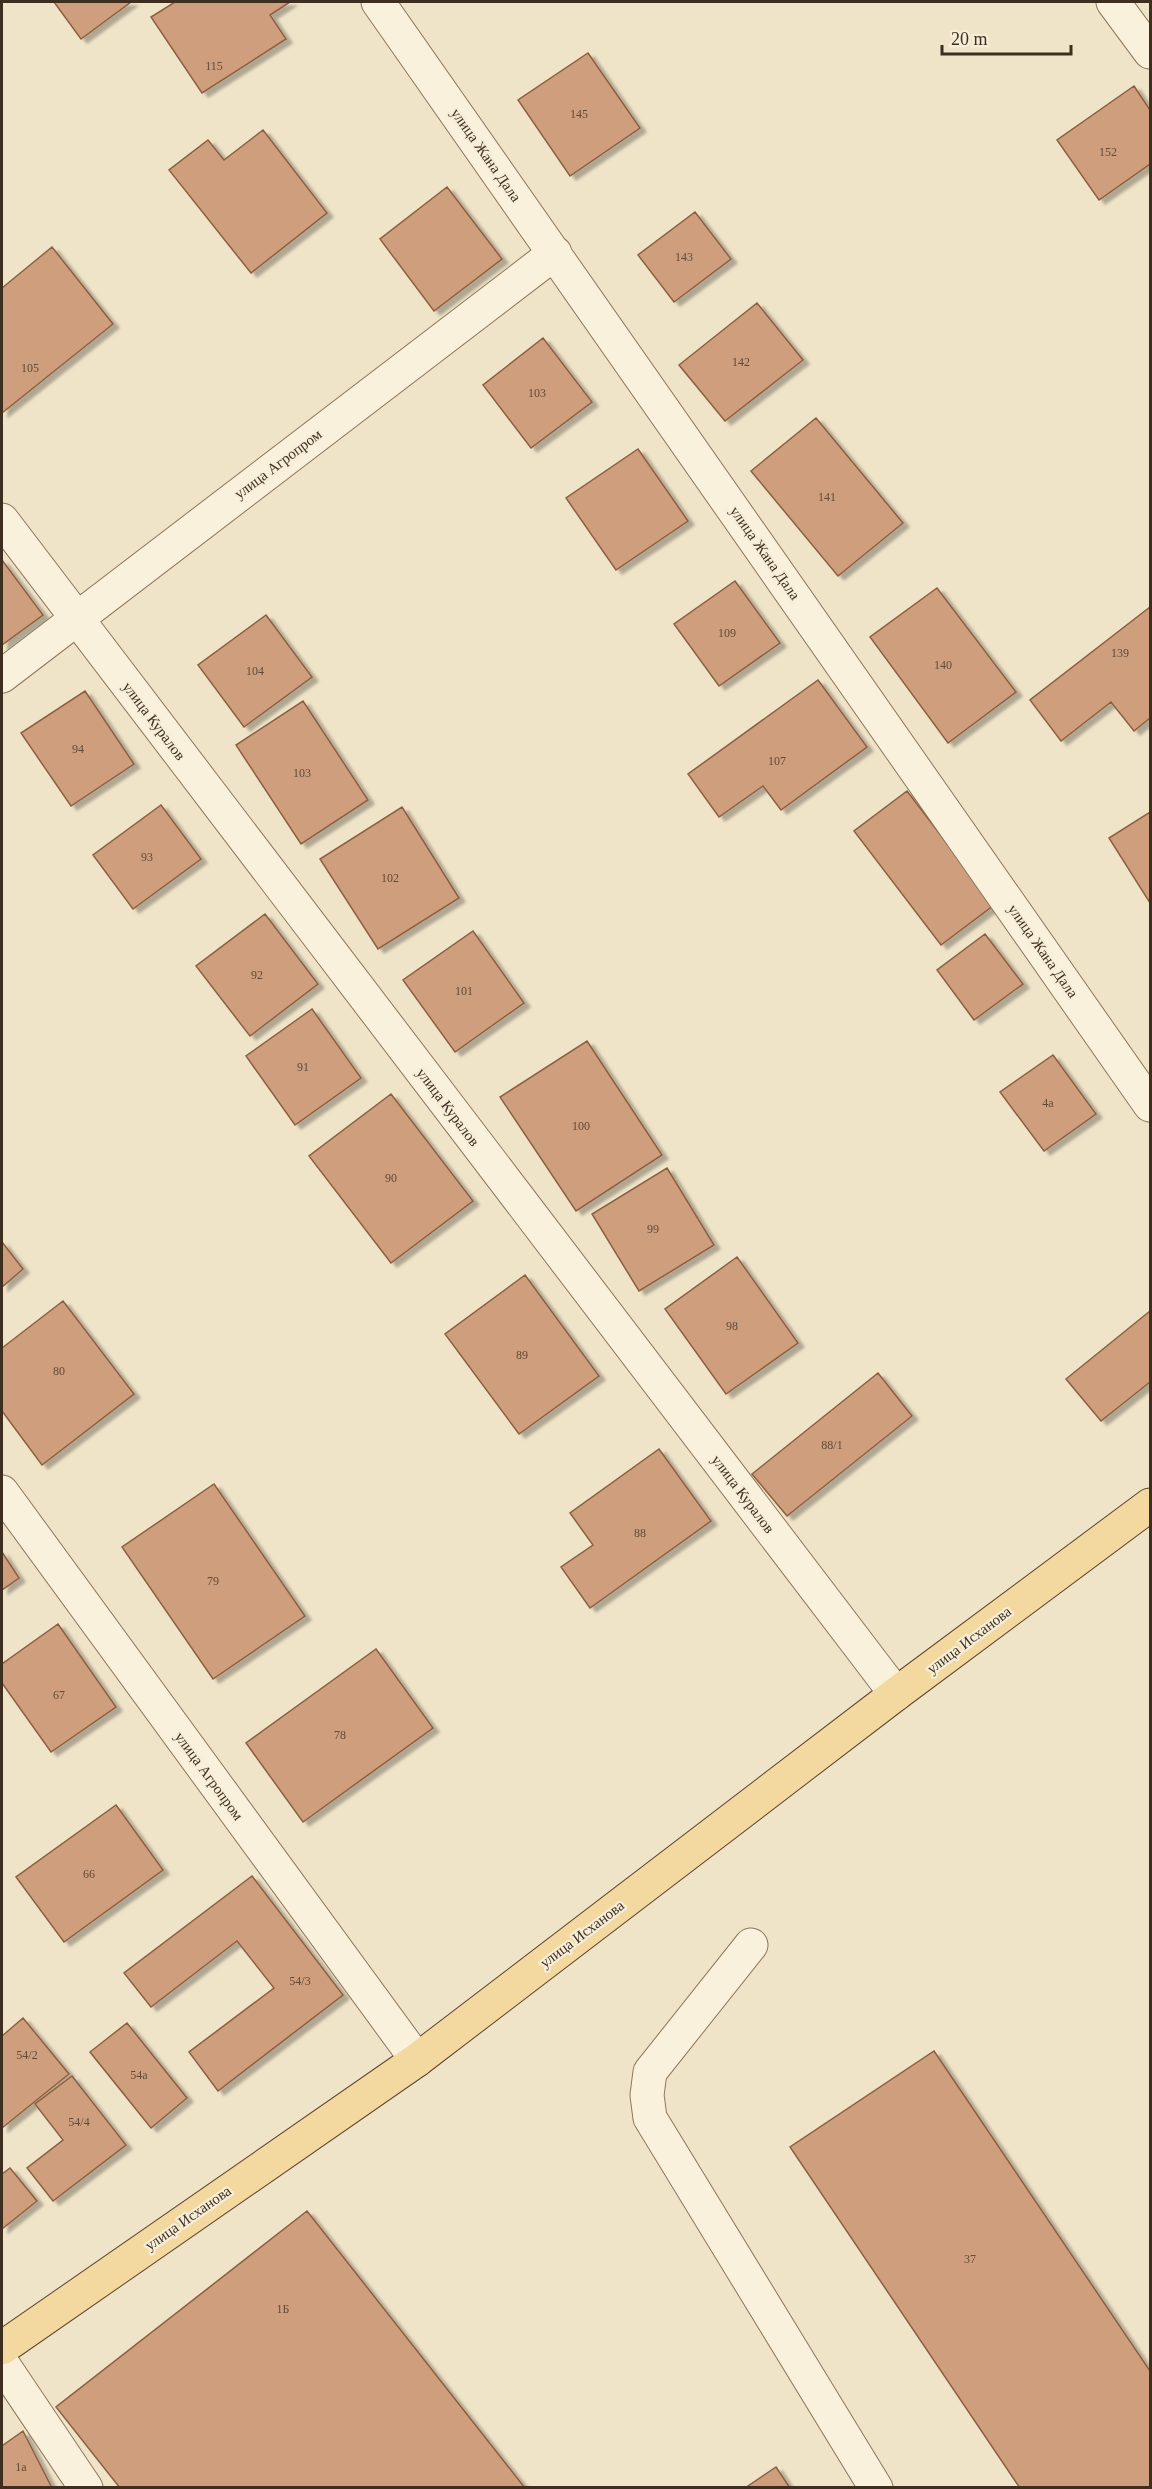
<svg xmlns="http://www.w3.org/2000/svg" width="1152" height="2489" viewBox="0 0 1152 2489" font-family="'Times New Roman',serif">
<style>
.building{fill:#cf9f7d;stroke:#8d5f41;stroke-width:1.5;filter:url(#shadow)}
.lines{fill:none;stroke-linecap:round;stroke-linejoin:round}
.minor-casing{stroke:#8d765c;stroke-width:35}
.major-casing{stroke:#5b4430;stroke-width:35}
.minor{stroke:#faf1dc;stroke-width:33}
.major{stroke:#f3d9a0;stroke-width:33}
.labels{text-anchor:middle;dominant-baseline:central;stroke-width:4.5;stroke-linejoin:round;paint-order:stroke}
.number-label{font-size:12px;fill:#624a37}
.street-label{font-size:15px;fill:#3d2e20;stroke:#f7eed8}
</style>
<defs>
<filter id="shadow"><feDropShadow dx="6" dy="4" stdDeviation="1.5" flood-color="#0004"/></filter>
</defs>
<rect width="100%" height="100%" fill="#f0e4c8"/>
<path class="building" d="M54 2H131L81 39Z
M175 2H290L270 15 286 39 202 93 151 17Z
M588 53 640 128 570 176 518 100Z
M1134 86 1150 110V164L1099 200 1057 140Z
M263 130 327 213 251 273 169 170 208 140 224 160Z
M447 187 502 259 434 311 380 239Z
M695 212 731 259 674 302 638 255Z
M52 247 113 324 2 413V288Z
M757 303 803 360 725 421 679 365Z
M543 338 592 402 531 448 483 385Z
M816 418 903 523 838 576 751 471Z
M638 449 688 521 616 570 566 498Z
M2 560 43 615 2 645Z
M735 581 780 643 719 686 674 624Z
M937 588 1016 692 948 743 870 637Z
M1150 607V718L1134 731 1111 702 1061 741 1030 700Z
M266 615 312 677 244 727 198 665Z
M818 680 867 747 781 810 763 786 719 817 688 774Z
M85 691 134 764 71 806 21 733Z
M303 701 368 800 301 844 236 745Z
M907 791 994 905 941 945 854 831Z
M161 805 201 859 133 909 93 855Z
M402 807 459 898 378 949 320 859Z
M1150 812V903L1109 838Z
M265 914 318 984 250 1036 196 966Z
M473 931 524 1003 455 1052 403 980Z
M985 934 1023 984 974 1020 937 970Z
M312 1009 361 1078 295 1125 246 1056Z
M587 1041 662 1155 576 1211 500 1097Z
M1053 1055 1096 1114 1044 1151 1000 1092Z
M391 1094 473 1201 391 1263 309 1156Z
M667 1168 714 1245 639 1291 592 1214Z
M2 1242 23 1269 2 1287Z
M737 1257 798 1343 726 1394 665 1309Z
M525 1275 599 1376 519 1434 445 1334Z
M63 1301 134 1394 42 1465 2 1411V1348Z
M1150 1311V1382L1101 1421 1066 1379Z
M878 1373 912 1416 787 1516 752 1474Z
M659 1449 711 1521 590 1608 561 1567 593 1545 570 1513Z
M214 1484 305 1616 213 1679 122 1547Z
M2 1552 19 1578 2 1590Z
M58 1624 116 1707 51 1752 2 1683V1664Z
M376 1649 433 1728 303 1822 246 1743Z
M116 1805 163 1870 64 1942 16 1877Z
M252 1876 343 1995 218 2091 189 2052 274 1988 237 1941 151 2007 124 1973Z
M23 2018 69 2074 2 2128V2036Z
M127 2023 187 2098 151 2128 90 2052Z
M934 2051 1150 2371V2488H1020L790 2147Z
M72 2076 126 2145 53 2201 27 2168 63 2140 35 2104Z
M10 2168 37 2201 2 2229V2174Z
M307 2211 525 2488H120L56 2407Z
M23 2431 52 2488H2V2446Z
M776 2467 790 2488H745Z"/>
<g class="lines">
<defs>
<path id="minor" d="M378 2 1150 1105
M1113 2 1150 52
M2 520 896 1694
M2 676 555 253
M2 1492 417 2060
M751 1945 650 2072 647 2095 650 2118 876 2488
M2 2363 86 2488"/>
<path id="major" d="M2 2348 417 2060 896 1694 1150 1505"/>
</defs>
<use href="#minor" class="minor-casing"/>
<use href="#major" class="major-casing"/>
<use href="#minor" class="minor"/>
<use href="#major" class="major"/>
</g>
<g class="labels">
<g class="number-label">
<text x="214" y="66">115</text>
<text x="579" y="114">145</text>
<text x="1108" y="152">152</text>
<text x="684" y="257">143</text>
<text x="741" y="362">142</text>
<text x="30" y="368">105</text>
<text x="537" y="393">103</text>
<text x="827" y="497">141</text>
<text x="727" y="633">109</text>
<text x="1120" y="653">139</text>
<text x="943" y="665">140</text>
<text x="255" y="671">104</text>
<text x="78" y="749">94</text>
<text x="777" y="761">107</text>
<text x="302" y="773">103</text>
<text x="147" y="857">93</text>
<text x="390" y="878">102</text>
<text x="257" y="975">92</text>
<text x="464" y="991">101</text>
<text x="303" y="1067">91</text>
<text x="1048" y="1103">4а</text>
<text x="581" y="1126">100</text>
<text x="391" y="1178">90</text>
<text x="653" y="1229">99</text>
<text x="732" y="1326">98</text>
<text x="522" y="1355">89</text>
<text x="59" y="1371">80</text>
<text x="832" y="1445">88/1</text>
<text x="640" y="1533">88</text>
<text x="213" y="1581">79</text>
<text x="59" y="1695">67</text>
<text x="340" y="1735">78</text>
<text x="89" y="1874">66</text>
<text x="300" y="1981">54/3</text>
<text x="27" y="2055">54/2</text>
<text x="139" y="2075">54а</text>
<text x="79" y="2122">54/4</text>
<text x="970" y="2259">37</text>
<text x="283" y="2309">1Б</text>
<text x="21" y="2467">1а</text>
</g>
<g class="street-label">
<text transform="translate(486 155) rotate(55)">улица Жана Дала</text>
<text transform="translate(278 464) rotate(-37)">улица Агропром</text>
<text transform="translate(765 553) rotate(55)">улица Жана Дала</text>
<text transform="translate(154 721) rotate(53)">улица Куралов</text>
<text transform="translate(1043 951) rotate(55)">улица Жана Дала</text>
<text transform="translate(448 1107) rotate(53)">улица Куралов</text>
<text transform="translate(743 1494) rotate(53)">улица Куралов</text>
<text transform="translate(969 1640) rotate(-37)">улица Исханова</text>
<text transform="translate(209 1776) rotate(54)">улица Агропром</text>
<text transform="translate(582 1934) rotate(-37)">улица Исханова</text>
<text transform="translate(188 2218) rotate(-35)">улица Исханова</text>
</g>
</g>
<rect width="1152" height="2489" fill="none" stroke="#3d2e20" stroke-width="6"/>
<path d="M942 45v9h129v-9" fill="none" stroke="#3d2e20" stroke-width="3"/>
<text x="951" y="45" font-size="18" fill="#3d2e20" stroke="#f7eed8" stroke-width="4.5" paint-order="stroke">20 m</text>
</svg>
